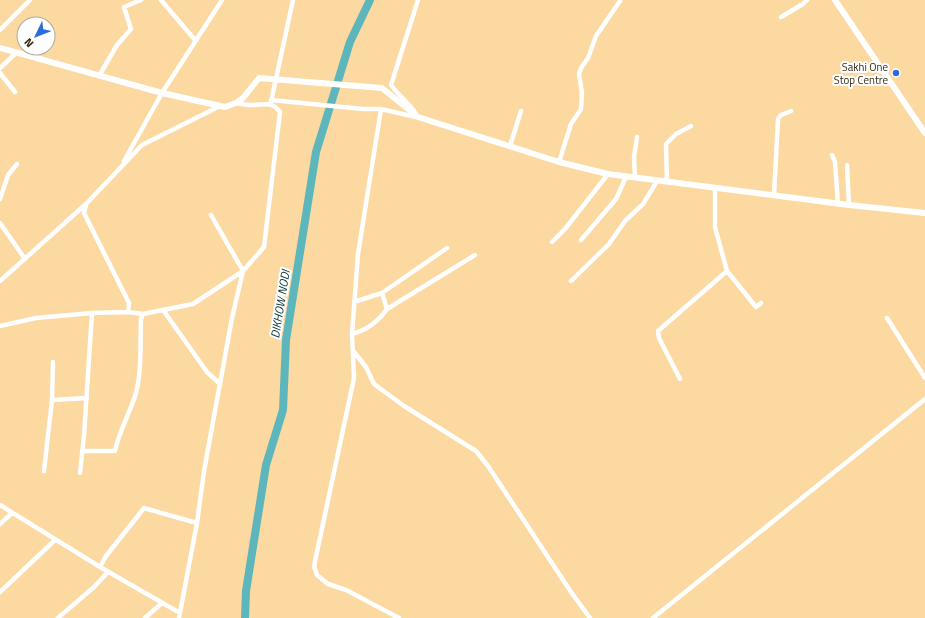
<svg xmlns="http://www.w3.org/2000/svg" width="925" height="618" viewBox="0 0 925 618" font-family="'Titillium Web',sans-serif">
<style>
.lines{fill:none;stroke-linecap:round;stroke-linejoin:round}
.river{stroke:#5cb6bb;stroke-width:8}
.street{stroke:#fff;stroke-width:4.5}
.secondary{stroke:#fff;stroke-width:6}
.poi-dot{fill:#2a6dda;stroke:#fff;stroke-width:1.5}
.labels{text-anchor:middle;dominant-baseline:central;stroke-width:4;stroke-linejoin:round;paint-order:stroke}
.poi-label{font-size:11px;fill:#342710;stroke:#fff;text-anchor:end}
.water-label{font-size:12px;font-style:italic;fill:#043234;stroke:#fff}
</style>
<rect width="100%" height="100%" fill="#fbd9a1"/>
<g class="lines">
<path class="river" d="M245 618 246 591 266 465 283 410 286 340 316 152 350 42 370 0"/>
<path class="street" d="M161 0 195 40
M781 17 803 4 807 0
M0 30 30 0
M0 68 17 52
M0 73 15 92
M99 76 117 45 131 29 124 7 141 0
M271 100 363 109H381
M271 102 293 0
M416 114C409 103 399 96 391 85L418 0
M510 146 521 111
M832 155 835 162 838 204
M124 161 162 93 222 0
M559 162 571 124 581 109 582 93 579 74 581 68 588 58 596 36 620 1
M847 165 849 205
M635 178 634 157 637 137
M667 182 666 144 676 134 691 126
M774 195 778 119 781 115 791 111
M0 199 8 175 17 164
M86 205 84 213 129 303 128 312
M0 223 25 259
M581 240 616 199 626 177
M552 242 565 229 608 174
M727 271 756 307 761 303
M0 281 87 203 142 145 220 106
M571 281 609 244 625 221 643 204 657 181
M354 302 382 293
M387 309 475 255
M163 310 207 372 220 384
M887 318 925 378
M0 326 36 318 92 313 128 312 143 314 193 304 243 271 211 215
M352 334C367 330 378 322 387 309L382 293 447 248
M354 352 366 367 374 384 404 406 476 451 488 466 571 592 590 618
M680 379 659 338 658 331 727 271 715 227V187
M52 400 53 362
M83 451H115C119 431 130 413 136 393 142 370 140 343 141 319L143 314
M44 471 52 400 87 398
M80 473 84 435 92 313
M0 505 100 567 180 613
M0 524 12 513
M100 567 106 556 144 508 197 523
M0 592 55 540
M58 618 94 587 108 572
M145 618 162 603
M179 618 197 523 204 471 232 318 243 271 264 247 280 112C272 101 264 105 252 105 247 105 241 104 236 103
M399 618 346 590 328 584 317 575 314 566 354 378 352 334 358 254 381 109 416 117
M653 618 925 399"/>
<path class="secondary" d="M835 0 925 133
M0 48 162 93 225 107 236 103 243 98 259 78 382 88 418 117 559 162 608 174 849 205 925 213"/>
</g>
<circle class="poi-dot" cx="896" cy="73" r="4"/>
<g class="labels">
<g class="poi-label">
<text x="888" y="67">Sakhi One<tspan x="888" dy="13">Stop Centre</tspan></text>
</g>
<g class="water-label">
<text transform="translate(280 304) rotate(-81)">DIKHOW NODI</text>
</g>
</g>
<g transform="translate(36 36) rotate(227)"><circle r="19" fill="#ffffff" stroke="#aea99f"/>
<path d="M0-3L7 15L0 10L-7 15Z" fill="#2a6dda"/>
<text y="-6" font-size="11" font-weight="bold" text-anchor="middle" fill="#342710">N</text>
</g>
</svg>
